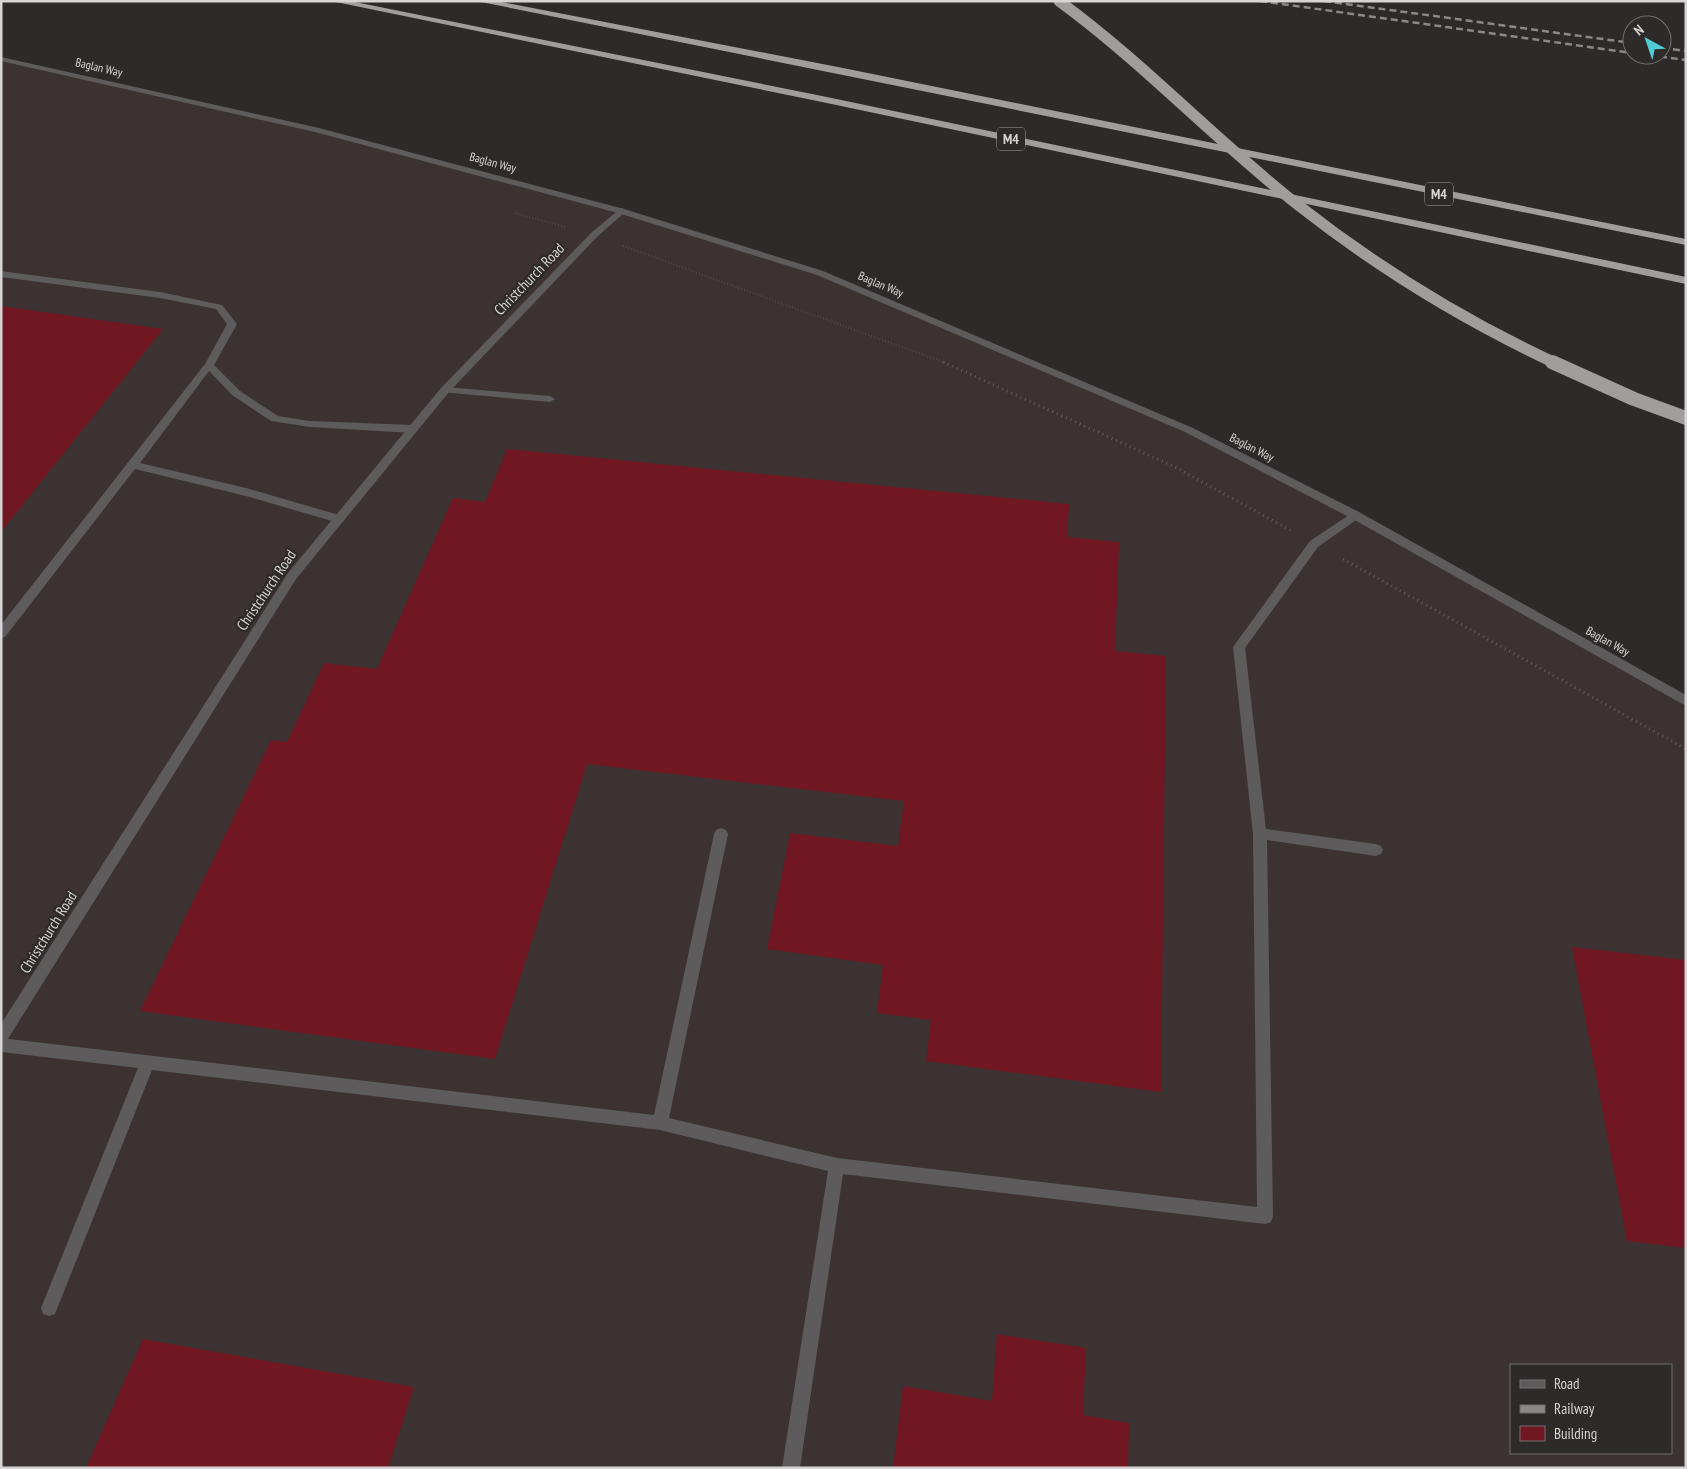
<svg xmlns="http://www.w3.org/2000/svg" width="1687" height="1469" viewBox="0 0 1687 1469" font-family="'PT Sans Narrow',sans-serif">
<style>
.built{fill:#3d3232;fill-rule:evenodd}
.building{fill:#701721}
.lines{fill:none;stroke-linecap:round;stroke-linejoin:round}
.path-far1{stroke:#615e5e;stroke-width:2;stroke-dasharray:0.5 2.5;stroke-linecap:butt}
.path{stroke:#615e5e;stroke-width:3;stroke-dasharray:1 4;stroke-linecap:butt}
.service{fill:#5d5b5b;fill-rule:evenodd}
.minor{fill:#5d5b5b;fill-rule:evenodd}
.tertiary{fill:#5d5b5b;fill-rule:evenodd}
.motorway{fill:#a19d9c;fill-rule:evenodd}
.rail{stroke:#8b8888;stroke-width:2.5;stroke-dasharray:7 4;stroke-linecap:butt}
.motorway-bridge-far1{stroke:#a19d9c;stroke-width:11}
.motorway-bridge{stroke:#a19d9c;stroke-width:14}
.labels{text-anchor:middle;dominant-baseline:central;stroke-width:4.5;stroke-linejoin:round;paint-order:stroke}
.far-street-label{font-size:12px;fill:#d6d4d4;stroke:#2e2a2a}
.shield{fill:#2e2a2a;stroke:#a4a1a1;stroke-width:1}
.shield-label{font-size:14px;font-weight:bold;fill:#d6d4d4}
.street-label{font-size:15px;fill:#d6d4d4;stroke:#2e2a2a}
</style>
<rect width="100%" height="100%" fill="#2e2a2a"/>
<path class="built" d="M1 59 316 130 621 211 820 273 1189 430 1355 515 1686 701V1468H1ZM1511 1365H1671V1453H1511Z"/>
<path class="building" d="M1 306 163 329 1 532Z
M507 449 1069 504 1067 537 1119 542 1115 651 1166 656 1161 1092 926 1061 931 1020 877 1013 883 965 767 949 790 833 898 846 904 801 587 764 495 1059 140 1011 271 740 287 742 324 663 377 669 453 498 485 502Z
M1572 947 1686 960V1248L1627 1241Z
M997 1334 1086 1348 1083 1415 1129 1423 1128 1468H893L903 1386 992 1401Z
M143 1339 414 1387 388 1468H86Z"/>
<g class="lines">
<path class="path-far1" d="M515 213 565 227
M623 246 946 363"/>
<path class="path" d="M943 362 1175 467 1290 530
M1343 559 1686 749"/>
<path class="service" d="M1 271 160 292 222 305 237 324 214 365 240 391 278 416 310 421 413 425 418 429 413 433 310 427 271 421 232 395 209 371 140 463 246 488 339 515 343 516 345 519 343 522 339 523 246 496 135 469 5 637 1 638V625L205 364 227 324 216 309 160 298 1 277Z
M445 387 550 396 555 399 550 402 441 392V388Z
M1355 511 1359 512 1361 515 1359 518 1318 547 1245 648 1266 829 1376 844 1381 846 1383 850 1381 854 1376 856 1267 840 1273 1216 1271 1222 1265 1224 843 1174 800 1468H782L828 1171 660 1130 152 1070 55 1314 49 1316 43 1314 41 1308 138 1068 1 1052V1038L654 1115 714 834 716 830 721 828 726 830 728 834 669 1118 837 1158 1257 1207 1253 834 1233 647 1310 541Z"/>
<path class="minor" d="M621 208 624 209V213L597 237 449 392 296 579 6 1042 1 1044V1024L288 573 441 388 591 233Z"/>
<path class="tertiary" d="M1 57 319 128 624 209 823 271 1193 428 1359 512 1686 695V706L1351 518 1185 432 817 275 618 213 315 132 1 61Z"/>
<path class="motorway" d="M331 1H350L822 96 1686 277V284L822 102Z
M476 1H496L843 68 1686 239V245Z"/>
<path class="rail" d="M1260 1 1632 53
M1324 1 1632 43
M1662 48 1686 51
M1649 55 1686 60"/>
<path class="motorway-bridge-far1" d="M1059 1C1144 63 1215 140 1298 205 1377 267 1463 320 1555 363"/>
<path class="motorway-bridge" d="M1552 362 1634 399 1686 418"/>
</g>
<g class="labels">
<g class="far-street-label">
<text transform="translate(99 67) rotate(13)">Baglan Way</text>
<text transform="translate(493 162) rotate(15)">Baglan Way</text>
<text transform="translate(881 284) rotate(23)">Baglan Way</text>
<text transform="translate(1252 447) rotate(27)">Baglan Way</text>
<text transform="translate(1608 641) rotate(29)">Baglan Way</text>
</g>
<g class="shield">
<rect x="997" y="127.5" width="28" height="23" rx="4"/>
<rect x="1425" y="182.5" width="28" height="23" rx="4"/>
</g>
<g class="shield-label">
<text x="1011" y="139">M4</text>
<text x="1439" y="194">M4</text>
</g>
<g class="street-label">
<text transform="translate(529 279) rotate(-46)">Christchurch Road</text>
<text transform="translate(266 590) rotate(-56)">Christchurch Road</text>
<text transform="translate(48 932) rotate(-58)">Christchurch Road</text>
</g>
</g>
<rect width="1687" height="1469" fill="none" stroke="#d6d4d4" stroke-width="5"/>
<rect x="1510" y="1364" width="162" height="90" fill="#2e2a2a" stroke="#716e6e"/>
<rect x="1520" y="1380" width="25" height="8" fill="#5d5b5b" stroke="#716e6e"/>
<text x="1554" y="1389" font-size="15" fill="#d6d4d4">Road</text>
<rect x="1520" y="1405" width="25" height="8" fill="#8b8888" stroke="#716e6e"/>
<text x="1554" y="1414" font-size="15" fill="#d6d4d4">Railway</text>
<rect x="1520" y="1426" width="25" height="15" fill="#701721" stroke="#716e6e"/>
<text x="1554" y="1439" font-size="15" fill="#d6d4d4">Building</text>
<g transform="translate(1647 40) rotate(320)"><circle r="24" fill="#2e2a2a" stroke="#716e6e"/>
<path d="M0-4L9 19L0 12L-9 19Z" fill="#51ccd3"/>
<text y="-8" font-size="14" font-weight="bold" text-anchor="middle" fill="#d6d4d4">N</text>
</g>
</svg>
